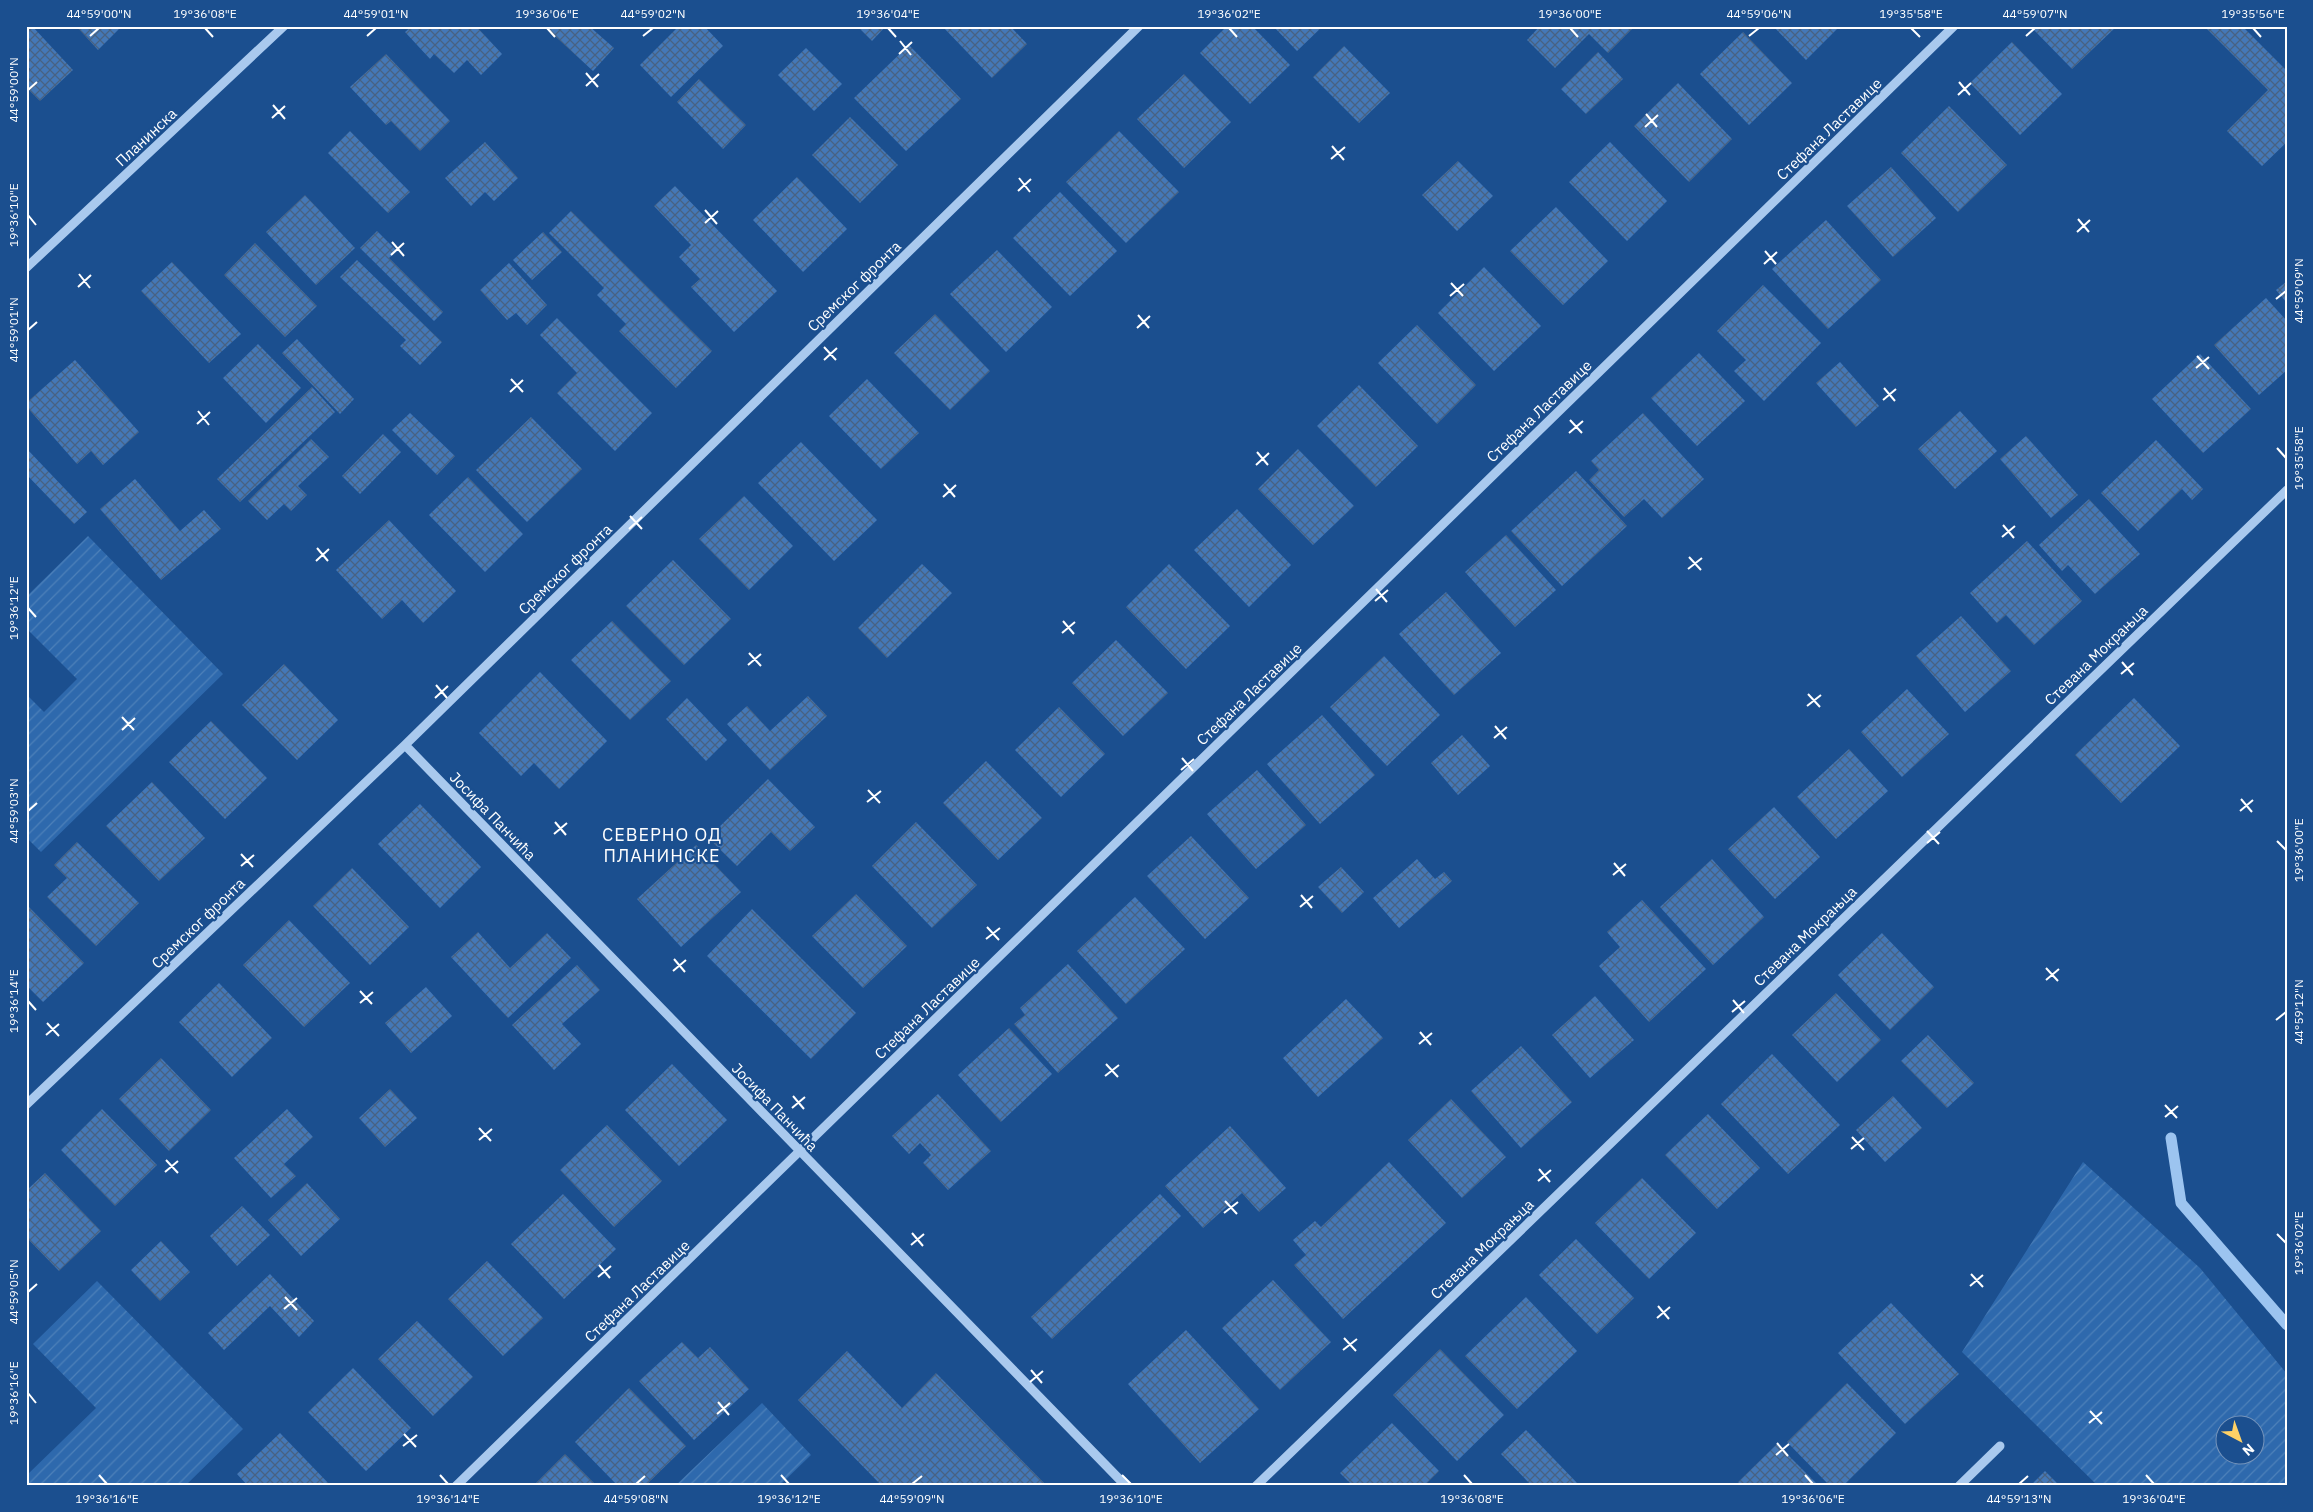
<svg xmlns="http://www.w3.org/2000/svg" width="2313" height="1512" viewBox="0 0 2313 1512" font-family="'IBM Plex Sans',sans-serif">
<style>
.garden{fill:url(#garden-furrows);fill-rule:evenodd}
.lines{fill:none;stroke-linecap:round;stroke-linejoin:round}
.stream{stroke:#9cc4f0;stroke-width:11}
.building{fill:url(#building-cross-hatch)}
.minor{stroke:#a9c9ee;stroke-width:9}
.ticks{fill:none;stroke:#fff;stroke-width:2}
.labels{text-anchor:middle;dominant-baseline:central;stroke-width:4.5;stroke-linejoin:round;paint-order:stroke}
.street-label{font-size:15px;fill:#fff;stroke:#1b4f8f}
.quarter-label{font-size:18px;letter-spacing:1px;fill:#fff;stroke:#1b4f8f}
.neatline{fill:none;stroke:#fff;stroke-width:2}
.ticks-label{font-size:12px;text-anchor:middle;fill:#fff}
</style>
<defs>
<pattern id="garden-furrows" width="10" height="10" patternUnits="userSpaceOnUse" patternTransform="scale(1.25)"><rect width="10" height="10" fill="#2e69ad"/><path d="M-1 1l2-2M0 10L10 0M9 11l2-2" fill="none" stroke="#4d80b9"/></pattern>
<pattern id="building-cross-hatch" width="8" height="8" patternUnits="userSpaceOnUse" patternTransform="scale(1.25)"><rect width="8" height="8" fill="#4478b7"/><path d="M0 0l8 8M0 8l8-8" fill="none" stroke="#486282"/></pattern>
</defs>
<rect width="100%" height="100%" fill="#1b4f8f"/>
<path class="garden" d="M88 536 223 674 41 852 26 837V694L44 712 77 679 26 628V597Z
M2083 1162 2200 1268 2287 1374V1486H2098L1962 1352ZM2226 1424H2256V1454H2226Z
M97 1281 243 1429 185 1486H26V1476L96 1408 33 1344Z
M762 1403 811 1455 779 1486H675Z"/>
<g class="lines">
<path class="stream" d="M2171 1138 2181 1203 2287 1325"/>
</g>
<path class="building" d="M26 26H32L73 70 40 101 26 87V73L30 69 26 65Z
M76 26H122L98 50Z
M412 26H476L502 54 481 75 467 60 454 73 434 54 430 59 405 32Z
M544 26H589L614 48 593 71Z
M679 26H704L723 46 671 97 640 65Z
M857 26H886L872 41Z
M942 26H1010L1027 44 992 78Z
M1227 26H1252L1290 65 1250 104 1200 53Z
M1273 26H1323L1297 51Z
M1540 26H1631L1633 28 1608 53 1589 34 1555 68 1527 40Z
M1773 26H1840L1806 60Z
M2030 26H2117L2072 69Z
M2204 26H2242L2287 71V142L2262 166 2227 131 2268 90Z
M1743 32 1792 83 1749 125 1700 74Z
M2012 42 2062 94 2020 135 1970 83Z
M909 45 961 99 906 151 854 98Z
M1344 46 1390 93 1359 123 1313 77Z
M806 48 842 84 814 111 778 75Z
M1598 52 1623 79 1586 114 1561 89Z
M386 54 450 121 420 151 391 121 386 125 350 87Z
M1184 74 1231 122 1184 168 1137 119Z
M699 79 746 125 723 149 677 102Z
M1678 83 1732 139 1689 182 1634 126Z
M1949 106 2007 165 1958 212 1901 153Z
M850 117 898 165 860 203 812 155Z
M350 131 410 192 388 213 328 153Z
M1119 131 1179 192 1126 243 1066 182Z
M485 142 518 178 494 201 485 192 471 206 445 178Z
M1610 142 1667 201 1627 241 1569 182Z
M1458 161 1493 196 1457 231 1422 195Z
M1891 167 1936 218 1893 257 1847 206Z
M797 177 847 229 803 272 753 220Z
M675 186 777 291 734 332 691 287 700 279 679 257 691 245 654 206Z
M1060 192 1117 251 1070 296 1013 238Z
M305 195 355 248 316 285 266 232Z
M1556 207 1608 261 1563 305 1510 251Z
M571 211 712 351 676 388 619 331 626 324 597 295 604 288 549 233Z
M1826 220 1881 280 1828 329 1772 269Z
M377 231 397 251 389 258 443 312 434 321 360 248Z
M543 232 562 252 532 280 513 260Z
M255 243 317 306 285 337 224 275Z
M997 250 1052 307 1006 352 950 294Z
M357 260 442 342 420 365 400 346 406 340 340 277Z
M172 262 241 334 209 363 141 291Z
M509 263 547 305 527 325 516 313 507 320 480 290Z
M1484 267 1541 326 1494 371 1438 313Z
M2287 281V303L2276 290Z
M1763 285 1821 343 1764 401 1734 371 1746 360 1717 331Z
M2266 298 2287 321V370L2259 395 2214 345Z
M935 314 990 371 950 410 894 353Z
M557 318 652 413 615 451 557 393 577 373 540 335Z
M1417 325 1476 385 1437 424 1378 363Z
M297 339 354 399 340 414 282 353Z
M258 344 301 388 266 423 223 378Z
M1699 353 1745 401 1697 446 1651 398Z
M2200 354 2251 409 2203 453 2152 399Z
M75 360 139 432 103 465 91 451 77 464 26 406V403Z
M1840 362 1879 406 1856 427 1816 383Z
M867 379 919 433 881 469 829 416Z
M1359 385 1418 446 1376 487 1317 426Z
M312 387 335 412 240 502 217 479Z
M1960 411 1997 451 1955 489 1918 449Z
M410 413 455 456 437 475 392 430Z
M1643 413 1704 479 1662 518 1644 499 1624 517 1589 480 1599 470 1591 461Z
M531 417 582 469 527 522 476 470Z
M383 434 401 452 360 494 342 476Z
M2026 436 2078 495 2051 518 2000 459Z
M311 439 329 457 298 486 307 495 291 511 284 504 267 520 248 501Z
M2156 440 2203 489 2192 500 2182 489 2138 531 2101 493Z
M801 442 877 520 834 561 758 483Z
M26 448 87 512 74 524 26 474Z
M1298 449 1354 506 1313 545 1258 489Z
M1576 471 1627 526 1562 586 1511 531Z
M468 477 523 534 485 572 429 515Z
M135 479 180 531 204 510 221 529 161 580 100 509Z
M744 496 793 546 749 590 699 539Z
M2089 499 2140 554 2095 594 2068 565 2062 571 2039 545Z
M1237 509 1291 565 1249 607 1194 550Z
M389 520 456 591 423 623 402 600 382 619 336 570Z
M1506 535 1556 590 1515 627 1465 572Z
M2027 541 2082 601 2034 645 2006 615 1997 623 1970 593Z
M673 560 731 619 684 665 626 606Z
M922 564 952 593 887 658 858 628Z
M1169 564 1230 626 1186 669 1126 607Z
M1446 592 1501 653 1454 695 1399 634Z
M1961 616 2011 671 1965 712 1916 656Z
M612 621 671 681 630 720 571 660Z
M1116 640 1168 693 1123 736 1072 683Z
M1384 656 1440 715 1387 766 1330 707Z
M284 664 338 720 297 760 242 705Z
M540 672 607 741 559 789 534 763 521 776 479 733Z
M1907 689 1949 734 1902 777 1861 732Z
M808 696 827 716 770 770 727 724 747 706 770 731Z
M687 698 727 740 706 761 666 719Z
M2134 698 2180 746 2121 803 2075 755Z
M1059 707 1105 754 1061 797 1015 750Z
M1322 715 1375 775 1320 824 1267 764Z
M211 721 267 778 225 819 169 762Z
M1462 735 1490 766 1458 795 1431 763Z
M1849 749 1888 791 1836 839 1797 797Z
M986 761 1042 818 998 860 943 803Z
M1257 770 1306 825 1256 869 1207 814Z
M768 779 815 827 790 851 771 832 737 866 708 838Z
M152 782 205 838 159 881 106 826Z
M420 804 481 867 440 908 378 844Z
M1774 807 1820 857 1775 899 1728 849Z
M916 822 977 885 932 928 872 866Z
M1191 836 1249 898 1205 939 1147 876Z
M77 842 139 903 96 946 47 897 67 878 54 865Z
M696 845 741 892 681 947 637 899Z
M1417 859 1435 879 1444 872 1452 881 1399 928 1373 898Z
M1712 859 1764 917 1713 965 1660 907Z
M1341 867 1364 892 1342 913 1318 887Z
M352 868 409 927 370 965 313 906Z
M856 894 907 946 863 988 812 936Z
M1135 897 1185 949 1126 1004 1077 951Z
M1642 900 1706 969 1649 1022 1599 966 1620 947 1607 932Z
M26 904 84 963 43 1002 26 985Z
M752 909 856 1013 811 1059 707 956Z
M289 920 350 983 304 1027 243 965Z
M478 932 510 968 547 933 571 958 508 1018 451 957Z
M1882 933 1934 987 1890 1030 1838 975Z
M1068 964 1118 1018 1058 1073 1014 1024 1025 1015 1020 1008Z
M577 965 600 990 562 1024 581 1044 554 1070 512 1025Z
M219 983 272 1038 232 1077 179 1022Z
M426 987 452 1016 411 1053 385 1023Z
M1836 993 1881 1040 1837 1082 1792 1035Z
M1595 996 1634 1040 1590 1078 1552 1035Z
M1346 999 1383 1038 1318 1097 1283 1058Z
M1009 1028 1052 1074 1001 1122 958 1075Z
M1928 1035 1974 1083 1947 1108 1901 1061Z
M1521 1046 1572 1102 1521 1148 1471 1091Z
M1772 1054 1840 1125 1788 1174 1721 1104Z
M161 1058 211 1110 169 1151 119 1099Z
M672 1064 727 1120 679 1166 625 1110Z
M390 1089 417 1118 385 1147 359 1118Z
M938 1094 991 1151 948 1190 923 1163 931 1155 920 1143 909 1154 892 1136Z
M1893 1096 1922 1128 1885 1162 1856 1130Z
M1451 1099 1506 1157 1462 1198 1408 1140Z
M102 1109 157 1165 115 1206 61 1150Z
M287 1109 313 1137 284 1164 296 1176 271 1198 234 1158Z
M1708 1114 1760 1168 1717 1209 1665 1155Z
M607 1125 662 1181 614 1227 560 1170Z
M1230 1126 1286 1188 1259 1212 1242 1193 1203 1228 1165 1186Z
M1389 1162 1446 1223 1343 1319 1294 1265 1306 1255 1293 1240 1315 1221 1321 1227Z
M45 1173 101 1231 59 1271 26 1237V1191Z
M1642 1178 1696 1233 1649 1279 1595 1223Z
M307 1183 340 1219 301 1256 268 1220Z
M563 1194 616 1249 564 1299 511 1244Z
M1160 1194 1181 1216 1052 1339 1031 1317Z
M242 1206 270 1235 237 1266 210 1236Z
M1576 1239 1634 1298 1597 1334 1539 1275Z
M161 1241 190 1272 160 1301 131 1270Z
M487 1261 543 1318 503 1356 448 1299Z
M270 1274 314 1321 299 1337 270 1306 224 1350 208 1333Z
M1273 1280 1331 1342 1280 1390 1222 1328Z
M1526 1297 1577 1351 1517 1409 1465 1356Z
M1891 1303 1959 1374 1905 1424 1838 1353Z
M417 1321 473 1377 433 1416 378 1359Z
M1186 1330 1259 1409 1200 1463 1128 1384Z
M682 1342 698 1358 710 1347 749 1389 694 1440 639 1381Z
M1440 1349 1504 1415 1457 1461 1393 1395Z
M847 1351 902 1408 936 1373 1047 1486H882L798 1400Z
M353 1368 411 1428 366 1471 308 1412Z
M1847 1383 1896 1433 1843 1486H1830L1787 1442Z
M629 1388 686 1446 645 1486H618L575 1442Z
M1392 1423 1439 1471 1424 1486H1353L1340 1473Z
M1526 1430 1580 1486H1532L1501 1454Z
M280 1433 331 1486H248L237 1474Z
M1777 1444 1819 1486H1741L1738 1482Z
M565 1454 597 1486H533Z
M2045 1471 2060 1486H2030Z"/>
<g class="lines">
<path class="minor" d="M26 268 284 26
M405 745 1126 1486
M26 1105 405 745 1139 26
M456 1486 1954 26
M1256 1486 2287 490
M1959 1486 2000 1446"/>
</g>
<path class="ticks" d="M205 28 213 37M547 28 555 37M888 28 896 37M1229 28 1237 37M1570 28 1578 37M1911 28 1920 37M2253 28 2261 37M90 36 99 28M367 36 376 28M643 36 653 28M1749 36 1759 28M2026 36 2035 28M900 41 911 55M899 54 912 42M586 73 598 87M1959 82 1970 95M586 86 599 74M28 90 37 82M1958 95 1971 83M273 105 285 119M1646 114 1657 127M272 118 285 106M1645 127 1658 115M1332 146 1344 160M1331 159 1345 147M1019 178 1030 192M1018 191 1031 179M705 210 717 224M28 215 36 225M2078 219 2089 232M705 223 718 211M2077 232 2090 220M392 242 404 256M1765 251 1776 264M391 255 404 243M1764 264 1777 252M79 274 90 288M1451 283 1463 296M78 287 91 275M1450 296 1464 284M2276 299 2286 291M1138 315 1149 328M1137 328 1150 316M28 330 37 322M824 347 836 360M2197 356 2209 369M824 360 837 348M2196 368 2209 357M511 379 523 392M1884 388 1895 401M510 392 523 380M1883 400 1896 389M198 411 209 425M1570 420 1582 433M197 424 210 412M1569 433 1583 421M2277 448 2286 458M1257 452 1268 465M1256 465 1269 453M944 484 955 497M943 497 956 485M630 516 642 529M2003 525 2014 538M629 529 642 517M2002 537 2015 526M317 548 328 561M1689 557 1701 570M316 561 329 549M1688 569 1702 558M1376 589 1387 602M1375 601 1388 590M28 608 36 617M1063 621 1074 634M1062 633 1075 622M749 653 761 666M2122 662 2133 675M748 665 761 654M2121 674 2134 663M436 685 447 698M1808 694 1820 707M435 698 448 686M1807 706 1821 695M122 717 134 730M1495 726 1506 739M122 730 135 718M1494 738 1507 727M1182 758 1193 771M1181 770 1194 759M868 790 880 803M2241 799 2252 812M867 802 881 791M28 811 37 803M2240 811 2253 800M555 822 566 835M1927 831 1939 844M554 834 567 823M2277 841 2286 850M1927 843 1940 832M241 854 253 867M1614 863 1625 876M241 866 254 855M1613 875 1626 864M1301 895 1312 908M1300 907 1313 896M987 927 999 940M986 939 1000 928M674 959 685 972M2046 968 2058 981M673 971 686 960M2046 980 2059 969M360 991 372 1004M1733 1000 1744 1013M28 1001 36 1010M360 1003 373 992M1732 1012 1745 1001M2276 1020 2286 1012M47 1023 59 1036M1420 1032 1431 1045M46 1035 59 1024M1419 1044 1432 1033M1106 1064 1118 1077M1105 1076 1119 1065M793 1096 804 1109M2165 1105 2177 1118M792 1108 805 1097M2165 1117 2178 1106M479 1128 491 1141M1852 1137 1864 1150M479 1140 492 1129M1851 1149 1864 1138M166 1160 178 1173M1539 1169 1550 1182M165 1172 178 1161M1538 1181 1551 1170M1225 1201 1237 1214M1224 1213 1238 1202M912 1233 923 1246M2277 1234 2286 1243M911 1245 924 1234M599 1265 610 1278M1971 1274 1983 1287M598 1277 611 1266M1970 1286 1983 1275M28 1292 37 1284M285 1297 297 1310M1658 1306 1669 1319M284 1309 297 1298M1657 1318 1670 1307M1344 1338 1356 1351M1343 1350 1357 1339M1031 1370 1042 1383M1030 1382 1043 1371M28 1393 36 1403M718 1402 729 1415M2090 1411 2102 1424M717 1414 730 1403M2089 1423 2102 1412M404 1434 416 1447M1777 1443 1788 1456M403 1446 417 1435M1776 1455 1789 1444M99 1475 107 1484M440 1475 448 1484M781 1475 789 1484M1122 1475 1131 1484M1464 1475 1472 1484M1805 1475 1813 1484M2146 1475 2154 1484M636 1484 645 1476M912 1484 922 1476M2019 1484 2028 1476"/>
<g class="labels">
<g class="street-label">
<text transform="translate(1829 129) rotate(-44)">Стефана Ластавице</text>
<text transform="translate(146 137) rotate(-43)">Планинска</text>
<text transform="translate(854 286) rotate(-44)">Сремског фронта</text>
<text transform="translate(1539 411) rotate(-44)">Стефана Ластавице</text>
<text transform="translate(565 569) rotate(-44)">Сремског фронта</text>
<text transform="translate(2096 655) rotate(-44)">Стевана Мокрањца</text>
<text transform="translate(1249 694) rotate(-44)">Стефана Ластавице</text>
<text transform="translate(493 816) rotate(46)">Јосифа Панчића</text>
<text transform="translate(198 923) rotate(-44)">Сремског фронта</text>
<text transform="translate(1805 936) rotate(-44)">Стевана Мокрањца</text>
<text transform="translate(927 1008) rotate(-44)">Стефана Ластавице</text>
<text transform="translate(775 1107) rotate(46)">Јосифа Панчића</text>
<text transform="translate(1482 1249) rotate(-44)">Стевана Мокрањца</text>
<text transform="translate(637 1291) rotate(-44)">Стефана Ластавице</text>
</g>
<g class="quarter-label">
<text x="662" y="834">СЕВЕРНО ОД<tspan x="662" dy="21">ПЛАНИНСКЕ</tspan></text>
</g>
</g>
<rect width="2313" height="1512" fill="none" stroke="#1b4f8f" stroke-width="55"/>
<g transform="translate(2240 1440) rotate(139)"><circle r="24" fill="#1b4f8f" stroke="#7695bc"/>
<path d="M0-4L9 19L0 12L-9 19Z" fill="#ffd166"/>
<text y="-8" font-size="14" font-weight="bold" text-anchor="middle" fill="#ffffff">N</text>
</g>
<rect x="28" y="28" width="2258" height="1456" class="neatline"/>
<g class="ticks-label">
<text x="99" y="18">44°59'00"N</text>
<text x="205" y="18">19°36'08"E</text>
<text x="376" y="18">44°59'01"N</text>
<text x="547" y="18">19°36'06"E</text>
<text x="653" y="18">44°59'02"N</text>
<text x="888" y="18">19°36'04"E</text>
<text x="1229" y="18">19°36'02"E</text>
<text x="1570" y="18">19°36'00"E</text>
<text x="1759" y="18">44°59'06"N</text>
<text x="1911" y="18">19°35'58"E</text>
<text x="2035" y="18">44°59'07"N</text>
<text x="2253" y="18">19°35'56"E</text>
<text transform="translate(14 90) rotate(-90)" y="4">44°59'00"N</text>
<text transform="translate(14 215) rotate(-90)" y="4">19°36'10"E</text>
<text transform="translate(2299 291) rotate(-90)" y="4">44°59'09"N</text>
<text transform="translate(14 330) rotate(-90)" y="4">44°59'01"N</text>
<text transform="translate(2299 458) rotate(-90)" y="4">19°35'58"E</text>
<text transform="translate(14 608) rotate(-90)" y="4">19°36'12"E</text>
<text transform="translate(14 811) rotate(-90)" y="4">44°59'03"N</text>
<text transform="translate(2299 850) rotate(-90)" y="4">19°36'00"E</text>
<text transform="translate(14 1001) rotate(-90)" y="4">19°36'14"E</text>
<text transform="translate(2299 1012) rotate(-90)" y="4">44°59'12"N</text>
<text transform="translate(2299 1243) rotate(-90)" y="4">19°36'02"E</text>
<text transform="translate(14 1292) rotate(-90)" y="4">44°59'05"N</text>
<text transform="translate(14 1393) rotate(-90)" y="4">19°36'16"E</text>
<text x="107" y="1503">19°36'16"E</text>
<text x="448" y="1503">19°36'14"E</text>
<text x="636" y="1503">44°59'08"N</text>
<text x="789" y="1503">19°36'12"E</text>
<text x="912" y="1503">44°59'09"N</text>
<text x="1131" y="1503">19°36'10"E</text>
<text x="1472" y="1503">19°36'08"E</text>
<text x="1813" y="1503">19°36'06"E</text>
<text x="2019" y="1503">44°59'13"N</text>
<text x="2154" y="1503">19°36'04"E</text>
</g>
</svg>
